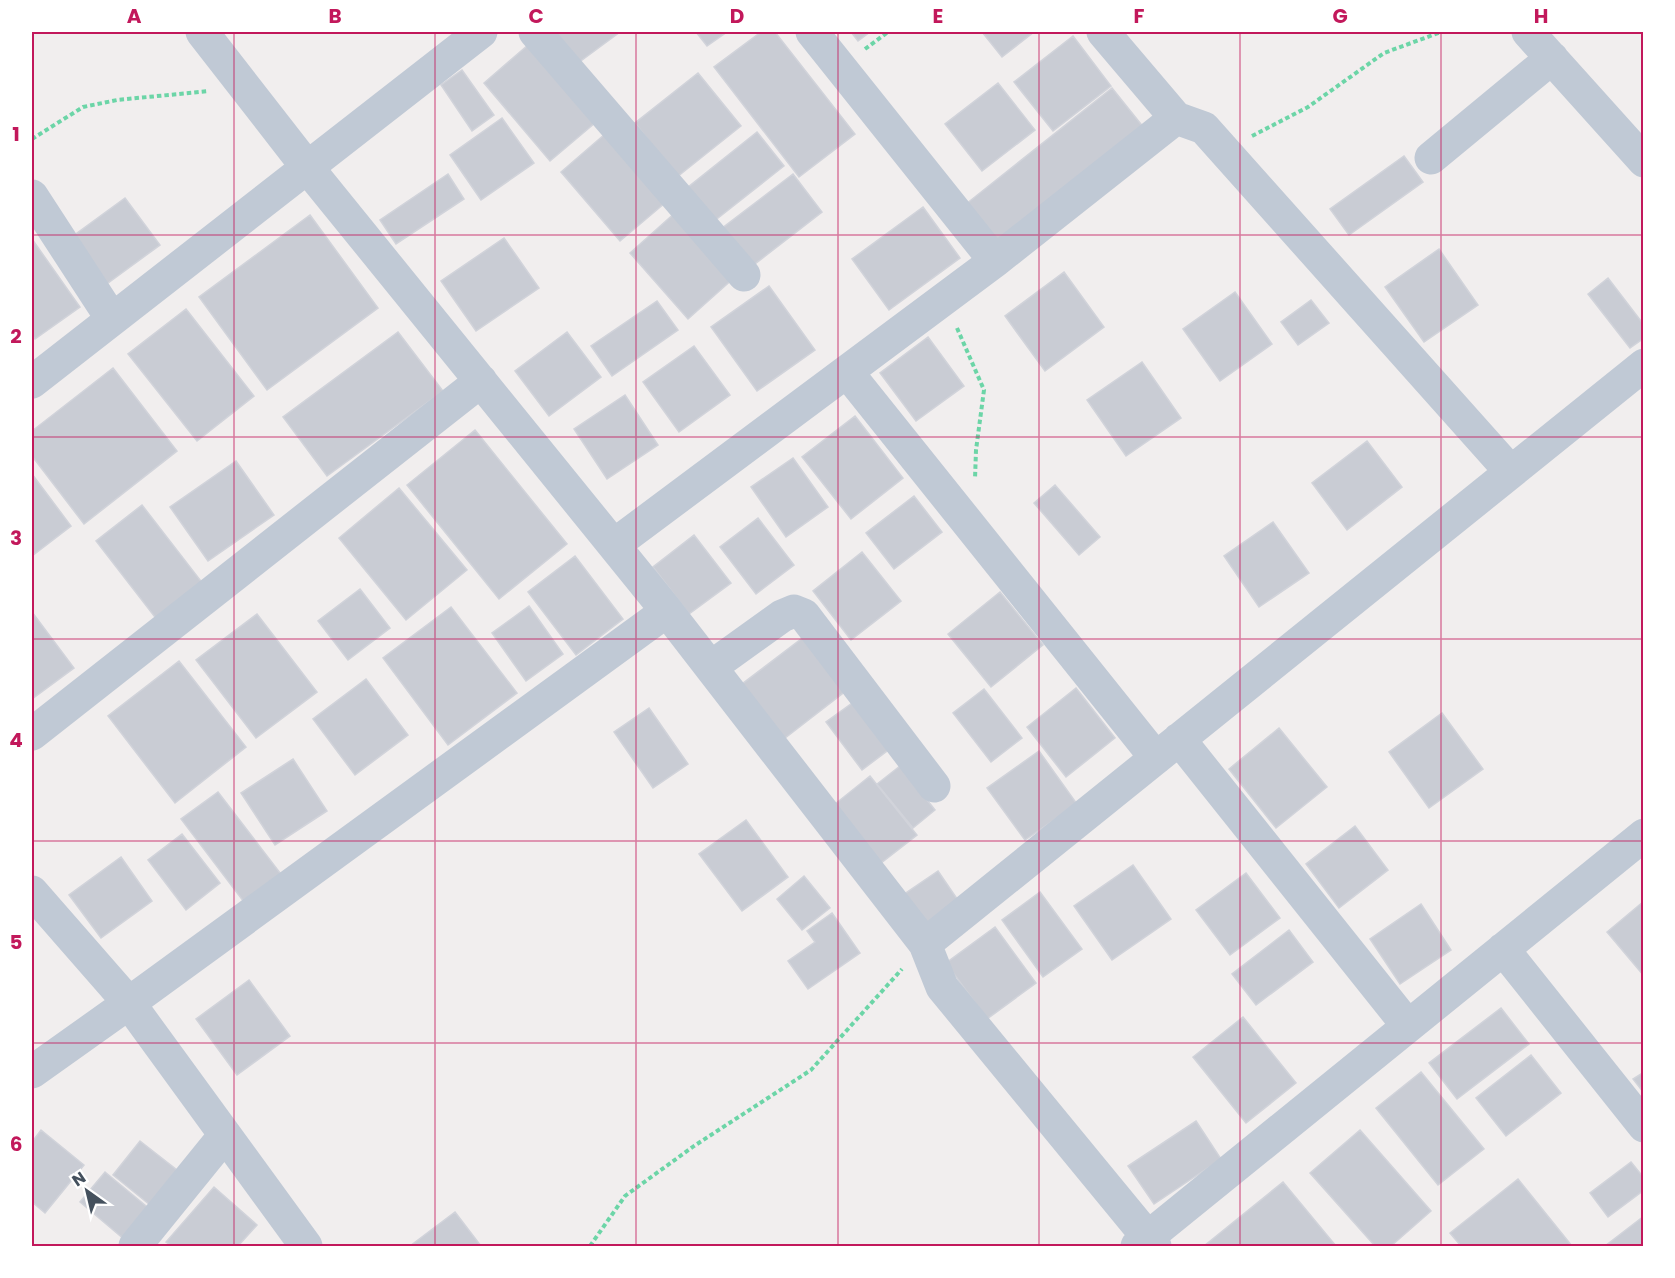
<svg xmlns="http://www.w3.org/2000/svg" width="1675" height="1278" viewBox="0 0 1675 1278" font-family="Poppins,sans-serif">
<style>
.building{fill:#c9ccd4;stroke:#d1d3da;stroke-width:1.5}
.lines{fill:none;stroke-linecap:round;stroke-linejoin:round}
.path{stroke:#6cd5a7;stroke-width:4;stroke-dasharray:4.5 3;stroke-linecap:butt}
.minor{stroke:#c0c9d5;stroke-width:33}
.grid{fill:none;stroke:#c2185b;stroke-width:1.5;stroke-opacity:0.55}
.neatline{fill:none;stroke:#c2185b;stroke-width:2}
.grid-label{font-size:20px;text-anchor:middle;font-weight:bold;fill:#c2185b}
</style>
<rect width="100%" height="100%" fill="#f1eeee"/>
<path class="building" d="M554 32H620L578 63Z
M696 32H727L707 46Z
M761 32H775L855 134 799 177 714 67Z
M851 32H870L858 41Z
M982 32H1034L1002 57Z
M1073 36 1111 86 1053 131 1014 82Z
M528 45 595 123 550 161 484 83Z
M462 70 494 115 472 131 441 85Z
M698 73 741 126 677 177 635 123Z
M998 83 1035 130 982 171 945 124Z
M1112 88 1144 128 998 244 966 204Z
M502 118 534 163 481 200 450 155Z
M757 132 784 166 713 222 687 188Z
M605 134 665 203 620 241 561 172Z
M1404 156 1423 182 1349 235 1330 209Z
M448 174 464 199 396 244 380 220Z
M793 174 822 212 751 267 721 229Z
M125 198 160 245 104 286 69 239Z
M923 207 960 258 889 310 852 259Z
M677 211 735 277 688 319 630 253Z
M310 215 378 308 267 390 199 297Z
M504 238 539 288 476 331 441 281Z
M32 239 80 307 35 339 32 335Z
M1439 249 1478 305 1424 342 1385 287Z
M1064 272 1104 327 1045 371 1005 316Z
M1608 278 1644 325V338L1630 348 1588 294Z
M769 286 815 350 757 391 711 327Z
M1235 292 1272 344 1220 381 1183 329Z
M1311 300 1329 323 1298 345 1281 322Z
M657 301 678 330 612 376 591 346Z
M186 309 254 396 197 441 128 354Z
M398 332 443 391 327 476 283 417Z
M567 332 601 377 549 416 515 371Z
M928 337 964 386 916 421 880 373Z
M694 346 730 395 679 432 643 382Z
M1142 362 1181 418 1126 456 1087 400Z
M113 368 177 451 84 524 32 456V431Z
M625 395 658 445 607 479 574 429Z
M855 416 903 478 851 519 802 457Z
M475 430 567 544 499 599 407 485Z
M1367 441 1402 487 1347 530 1312 483Z
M793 458 828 507 786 537 751 487Z
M236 461 274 515 208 561 170 507Z
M32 474 71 526 32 556Z
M1055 485 1100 537 1079 555 1034 503Z
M399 488 467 570 406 620 339 538Z
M914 496 942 532 894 569 866 533Z
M142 505 204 585 158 621 96 541Z
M758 518 794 565 756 594 720 547Z
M1273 522 1309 573 1259 607 1224 556Z
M694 535 731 583 689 614 653 567Z
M862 552 901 601 851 640 813 591Z
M575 556 623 619 576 655 528 592Z
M360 589 390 628 348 660 318 621Z
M1000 592 1043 645 991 687 948 634Z
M529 606 563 654 526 681 492 633Z
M451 607 517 693 448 745 383 658Z
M32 612 74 668 32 699Z
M257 614 317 692 256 738 196 660Z
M805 636 847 690 780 742 738 687Z
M179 661 246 747 175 803 108 716Z
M366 679 408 735 355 775 313 719Z
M1076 688 1115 738 1066 777 1027 727Z
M984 689 1022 738 991 762 953 713Z
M855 701 891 748 862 770 826 722Z
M649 708 688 764 653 788 614 732Z
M1442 713 1483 769 1429 808 1389 752Z
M1279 728 1327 787 1276 828 1229 769Z
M1039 751 1077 804 1025 840 987 788Z
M293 759 327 811 275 845 241 793Z
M900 766 935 810 913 828 877 784Z
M870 776 917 835 876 867 830 808Z
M218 792 284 878 247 906 181 819Z
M746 820 788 877 742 911 699 854Z
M1355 826 1388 870 1339 908 1306 864Z
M182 834 220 883 186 910 148 860Z
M121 857 152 901 101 938 69 895Z
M1133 865 1171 919 1112 960 1074 906Z
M938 871 960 903 920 932 897 899Z
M1246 873 1280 918 1230 955 1196 910Z
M804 876 830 908 802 930 777 899Z
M1040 892 1082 949 1043 977 1002 920Z
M1644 901V976L1607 932Z
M1421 904 1451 950 1400 984 1370 939Z
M832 913 860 953 808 989 788 961 815 942 807 931Z
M995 927 1036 983 987 1019 946 963Z
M1289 930 1313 962 1256 1005 1232 974Z
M249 980 290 1036 237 1075 196 1019Z
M1501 1008 1529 1044 1457 1099 1429 1063Z
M1243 1017 1296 1083 1246 1123 1193 1057Z
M1531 1055 1561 1093 1506 1136 1476 1098Z
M1421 1072 1484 1149 1438 1185 1376 1108Z
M1644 1072V1093L1633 1079Z
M1196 1121 1221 1159 1154 1204 1128 1166Z
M41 1130 84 1165 45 1213 32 1202V1142Z
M1360 1130 1431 1211 1391 1246H1375L1310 1173Z
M140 1141 182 1174 155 1209 113 1175Z
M1631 1162 1644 1178V1190L1608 1217 1590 1193Z
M105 1172 151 1210 125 1240 80 1202Z
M1518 1179 1572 1246H1461L1450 1233Z
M1283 1182 1336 1246H1204Z
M214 1187 257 1225 238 1246H172L166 1242Z
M455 1212 481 1246H410Z
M1644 1216V1246H1605Z"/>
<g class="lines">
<path class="path" d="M865 49 888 32
M1252 136 1308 107 1384 53 1441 32
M32 139 83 107 117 100 209 91
M957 328 984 390 976 450 975 479
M590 1246 625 1196 694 1146 811 1070 902 969"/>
<path class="minor" d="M202 32 307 167 667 611 925 944 942 987 1155 1246
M535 32 744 275
M812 32 995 261
M1103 32 1176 118 1204 128 1511 472
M1528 32 1644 161
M1431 158 1552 58
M32 196 112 319
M847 372 1156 758
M32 382 481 32
M614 545 995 261 1176 118
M711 667 782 616 794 611 804 615 934 786
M32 734 481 381
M1179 739 1408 1026
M32 892 129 1003 306 1246
M925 944 1644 365
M1503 949 1644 1126
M32 1072 129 1003 667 611
M135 1246 225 1135
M1137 1246 1644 835"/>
</g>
<path class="grid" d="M234 32V1246M435 32V1246M636 32V1246M838 32V1246M1039 32V1246M1240 32V1246M1441 32V1246M32 235H1644M32 437H1644M32 639H1644M32 841H1644M32 1043H1644"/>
<rect width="1675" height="1278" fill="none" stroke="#ffffff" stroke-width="66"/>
<g transform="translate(87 1191) rotate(326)" stroke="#ffffff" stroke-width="4.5" paint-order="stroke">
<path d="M0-4.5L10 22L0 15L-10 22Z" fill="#44505d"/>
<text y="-9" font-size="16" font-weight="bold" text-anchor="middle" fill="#44505d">N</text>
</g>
<rect x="33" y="33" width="1609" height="1212" class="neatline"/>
<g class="grid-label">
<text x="134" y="23">A</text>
<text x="335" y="23">B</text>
<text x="536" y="23">C</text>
<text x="737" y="23">D</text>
<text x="938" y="23">E</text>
<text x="1139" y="23">F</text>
<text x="1340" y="23">G</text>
<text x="1541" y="23">H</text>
<text x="16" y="141">1</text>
<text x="16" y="343">2</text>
<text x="16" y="545">3</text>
<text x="16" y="747">4</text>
<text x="16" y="949">5</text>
<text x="16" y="1151">6</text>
</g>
</svg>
